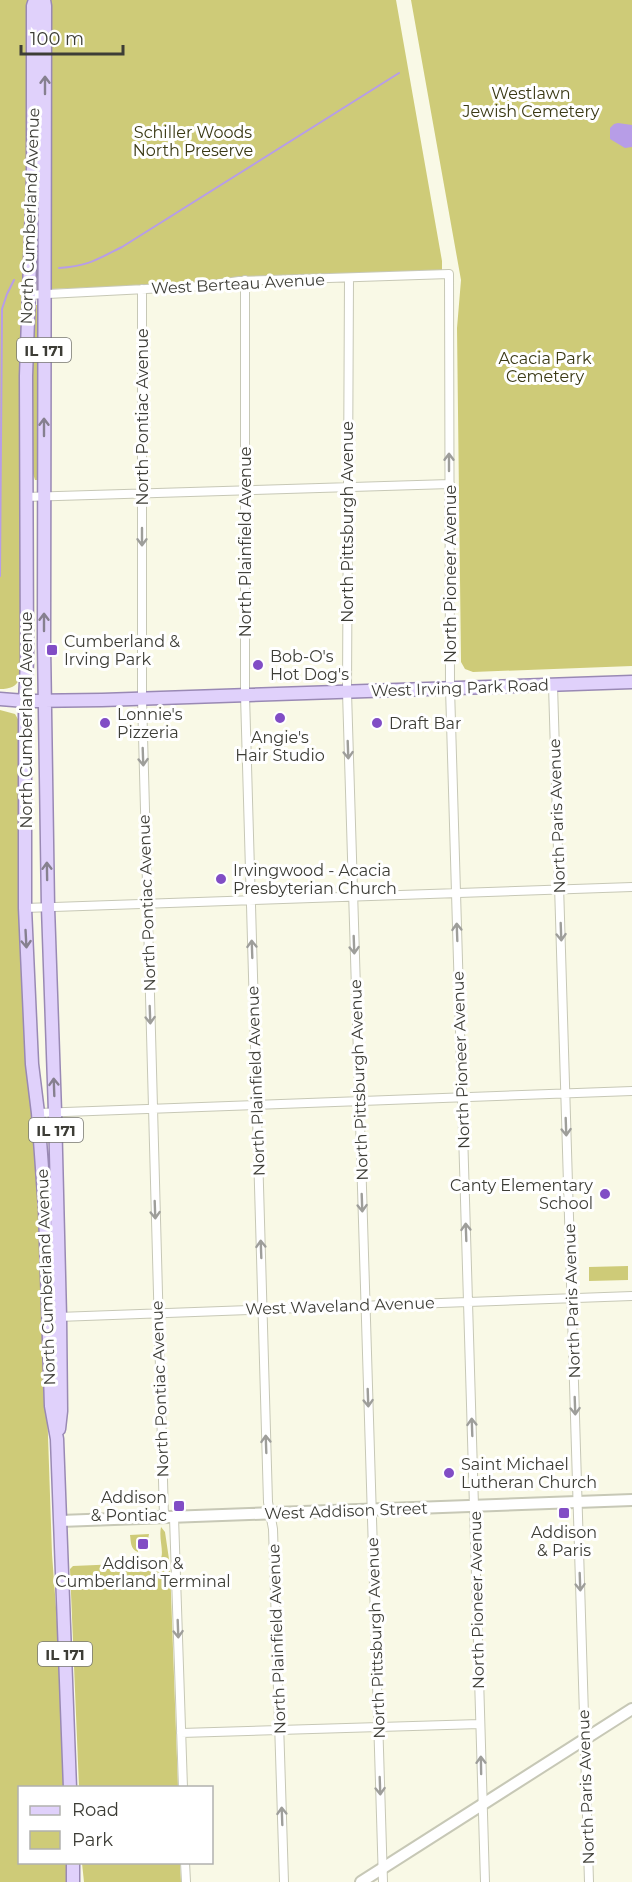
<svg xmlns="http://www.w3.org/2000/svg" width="632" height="1882" viewBox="0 0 632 1882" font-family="Montserrat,sans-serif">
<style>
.green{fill:#cecb78}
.water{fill:#b79de7}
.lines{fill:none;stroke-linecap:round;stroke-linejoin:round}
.stream{stroke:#b79de7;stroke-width:2}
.street-casing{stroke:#c7c8b6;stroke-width:10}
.secondary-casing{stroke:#c7c8b6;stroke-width:14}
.primary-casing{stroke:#9989b4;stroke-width:15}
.street{stroke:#fff;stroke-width:8}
.secondary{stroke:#fff;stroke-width:10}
.primary{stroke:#e0d1fb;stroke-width:12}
.oneway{stroke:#86808f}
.oneway2{stroke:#9e9e9a}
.poi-dot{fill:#814dc5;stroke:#fff;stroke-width:2}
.labels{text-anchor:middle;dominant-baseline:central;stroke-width:6;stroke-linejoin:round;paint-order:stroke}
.shield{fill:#fff;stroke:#777772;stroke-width:1.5}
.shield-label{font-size:15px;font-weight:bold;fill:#3d3d36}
.park-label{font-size:16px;fill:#3a3914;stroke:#fff}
.street-label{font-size:16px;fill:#3d3d36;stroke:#fff}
.poi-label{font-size:16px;fill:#3d3d36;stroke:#fff;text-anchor:start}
</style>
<rect width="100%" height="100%" fill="#f9f9e6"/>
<path class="green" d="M0 0H28L29 156 21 326 20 677C17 687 10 689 0 689Z
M50 0H396L442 261V270L238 277 202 283 52 289 50 286Z
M411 0H632V666L473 672 465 669 461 662 457 328 461 280Z
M34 305H39V477L38 480H35L30 464 29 409Z
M0 710 15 714 19 721 22 986 39 1170 52 1554 58 1635 64 1787 20 1788V1862L67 1863V1882H0Z
M628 1266V1280L589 1281V1267Z
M161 1527 165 1532 170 1566 178 1787H79L70 1569 73 1566 120 1564V1556C126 1564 131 1567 141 1567 174 1565 157 1546 161 1527Z
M149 1534 147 1545 143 1551V1545H138V1552C130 1549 131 1541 130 1535Z
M82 1863H180L181 1882H84Z"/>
<path class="water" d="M618 123 632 125V147L625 148 610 139V128L614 124Z"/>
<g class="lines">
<path class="stream" d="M59 268C88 266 96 260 122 247L399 73
M0 576 2 309 7 294 14 280"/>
<defs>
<path id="street" d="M349 278 347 692 383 1882
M245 280V695L268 1502 273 1529 284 1882
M142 289V698L164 1517
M28 295 205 286 239 281 449 274 450 688 485 1882
M25 497 450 484
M553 685 589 1882
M25 908 632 887
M38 1113 632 1091
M58 1317 632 1296
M174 1517 183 1788
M181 1733 480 1724
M185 1862 186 1882"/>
<path id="secondary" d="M60 1521 632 1500
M361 1882 632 1709"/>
<path id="primary" d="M35 0 33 6V178L26 376 27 661 25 701V908L32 1064 38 1113 45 1209 51 1406 57 1439 70 1788
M44 0 45 6 44 645 48 907 55 1112 60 1317 61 1411 59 1429
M0 699 25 701 102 700 632 682
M73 1862V1882"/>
</defs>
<use href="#street" class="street-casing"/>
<use href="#secondary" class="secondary-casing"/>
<use href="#primary" class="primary-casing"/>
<use href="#street" class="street"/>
<use href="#secondary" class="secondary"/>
<use href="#primary" class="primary"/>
</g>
<defs><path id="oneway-shaft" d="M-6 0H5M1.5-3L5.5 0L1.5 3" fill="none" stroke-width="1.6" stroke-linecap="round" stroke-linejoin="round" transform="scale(1.5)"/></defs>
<g class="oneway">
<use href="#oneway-shaft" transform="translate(45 85) rotate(-90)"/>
<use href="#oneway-shaft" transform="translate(44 427) rotate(-90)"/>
<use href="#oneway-shaft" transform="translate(44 622) rotate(-90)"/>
<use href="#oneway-shaft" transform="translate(47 871) rotate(-91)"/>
<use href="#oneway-shaft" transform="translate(26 939) rotate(87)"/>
<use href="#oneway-shaft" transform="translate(54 1087) rotate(-92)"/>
</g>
<g class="oneway2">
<use href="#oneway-shaft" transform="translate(449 462) rotate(-90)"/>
<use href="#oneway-shaft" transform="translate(142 537) rotate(90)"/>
<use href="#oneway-shaft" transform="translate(348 750) rotate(88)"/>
<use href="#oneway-shaft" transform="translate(143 757) rotate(88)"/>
<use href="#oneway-shaft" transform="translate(457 932) rotate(-92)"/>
<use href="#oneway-shaft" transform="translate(561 932) rotate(88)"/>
<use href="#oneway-shaft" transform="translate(354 945) rotate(88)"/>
<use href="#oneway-shaft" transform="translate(252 949) rotate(-92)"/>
<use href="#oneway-shaft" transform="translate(150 1015) rotate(88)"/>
<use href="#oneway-shaft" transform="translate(566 1127) rotate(88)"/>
<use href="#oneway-shaft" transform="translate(362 1203) rotate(88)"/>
<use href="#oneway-shaft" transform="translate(155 1210) rotate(88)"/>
<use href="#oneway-shaft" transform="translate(466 1232) rotate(-92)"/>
<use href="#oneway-shaft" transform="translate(261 1249) rotate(-92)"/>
<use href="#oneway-shaft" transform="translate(368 1398) rotate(88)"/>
<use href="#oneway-shaft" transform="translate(575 1406) rotate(88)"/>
<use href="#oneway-shaft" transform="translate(472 1427) rotate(-92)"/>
<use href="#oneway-shaft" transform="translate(266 1444) rotate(-92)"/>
<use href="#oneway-shaft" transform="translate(580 1582) rotate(88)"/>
<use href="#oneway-shaft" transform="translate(178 1629) rotate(88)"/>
<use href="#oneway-shaft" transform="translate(481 1765) rotate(-91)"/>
<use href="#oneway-shaft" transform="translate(380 1786) rotate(88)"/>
<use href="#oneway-shaft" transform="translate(282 1816) rotate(-92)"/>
</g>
<g class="poi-dot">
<rect x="46" y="644" width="12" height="12" rx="3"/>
<circle cx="258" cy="665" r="6"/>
<circle cx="280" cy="718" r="6"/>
<circle cx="105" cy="723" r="6"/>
<circle cx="377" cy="723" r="6"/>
<circle cx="221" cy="879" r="6"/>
<circle cx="605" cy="1194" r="6"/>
<circle cx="449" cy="1473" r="6"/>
<rect x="173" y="1500" width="12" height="12" rx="3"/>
<rect x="558" y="1507" width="12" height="12" rx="3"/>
<rect x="137" y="1538" width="12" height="12" rx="3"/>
</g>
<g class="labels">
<g class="shield">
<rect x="17" y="338" width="54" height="24" rx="4.5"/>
<rect x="29" y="1118" width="54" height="24" rx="4.5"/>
<rect x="38" y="1642" width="54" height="24" rx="4.5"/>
</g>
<g class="shield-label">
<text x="44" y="350">IL 171</text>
<text x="56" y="1130">IL 171</text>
<text x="65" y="1654">IL 171</text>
</g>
<g class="park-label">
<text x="531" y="93">Westlawn<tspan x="531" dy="18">Jewish Cemetery</tspan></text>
<text x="193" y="132">Schiller Woods<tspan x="193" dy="18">North Preserve</tspan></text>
<text x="545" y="358">Acacia Park<tspan x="545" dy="18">Cemetery</tspan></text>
</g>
<g class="street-label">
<text transform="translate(30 216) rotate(-88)">North Cumberland Avenue</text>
<text transform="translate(238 284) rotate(-3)">West Berteau Avenue</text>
<text transform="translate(142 417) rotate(-90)">North Pontiac Avenue</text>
<text transform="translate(347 522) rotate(-90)">North Pittsburgh Avenue</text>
<text transform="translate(245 542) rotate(-90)">North Plainfield Avenue</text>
<text transform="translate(450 574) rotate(-90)">North Pioneer Avenue</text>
<text transform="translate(460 688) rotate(-2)">West Irving Park Road</text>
<text transform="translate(26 720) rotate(-90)">North Cumberland Avenue</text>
<text transform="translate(557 816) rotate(-92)">North Paris Avenue</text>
<text transform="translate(147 903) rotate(-92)">North Pontiac Avenue</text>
<text transform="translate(461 1060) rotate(-92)">North Pioneer Avenue</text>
<text transform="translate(359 1080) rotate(-92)">North Pittsburgh Avenue</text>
<text transform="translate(256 1081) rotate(-92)">North Plainfield Avenue</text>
<text transform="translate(46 1277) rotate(-92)">North Cumberland Avenue</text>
<text transform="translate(572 1301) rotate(-92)">North Paris Avenue</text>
<text transform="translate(340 1306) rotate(-2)">West Waveland Avenue</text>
<text transform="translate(160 1389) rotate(-92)">North Pontiac Avenue</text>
<text transform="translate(346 1511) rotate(-2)">West Addison Street</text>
<text transform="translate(477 1600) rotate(-91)">North Pioneer Avenue</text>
<text transform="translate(376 1638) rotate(-92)">North Pittsburgh Avenue</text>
<text transform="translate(277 1639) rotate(-92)">North Plainfield Avenue</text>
<text transform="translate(586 1787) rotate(-92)">North Paris Avenue</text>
</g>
<g class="poi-label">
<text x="64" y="641">Cumberland &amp;<tspan x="64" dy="18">Irving Park</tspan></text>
<text x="270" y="656">Bob-O's<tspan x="270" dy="18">Hot Dog's</tspan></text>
<text x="117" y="714">Lonnie's<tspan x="117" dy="18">Pizzeria</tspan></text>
<text x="389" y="723">Draft Bar</text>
<text x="280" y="737" text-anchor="middle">Angie's<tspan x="280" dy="18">Hair Studio</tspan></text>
<text x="233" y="870">Irvingwood - Acacia<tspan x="233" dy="18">Presbyterian Church</tspan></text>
<text x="593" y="1185" text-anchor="end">Canty Elementary<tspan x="593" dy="18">School</tspan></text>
<text x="461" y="1464">Saint Michael<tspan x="461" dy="18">Lutheran Church</tspan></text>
<text x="167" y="1497" text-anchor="end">Addison<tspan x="167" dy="18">&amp; Pontiac</tspan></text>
<text x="564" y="1532" text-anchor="middle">Addison<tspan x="564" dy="18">&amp; Paris</tspan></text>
<text x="143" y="1563" text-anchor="middle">Addison &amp;<tspan x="143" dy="18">Cumberland Terminal</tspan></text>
</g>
</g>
<rect x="18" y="1786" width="195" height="78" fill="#ffffff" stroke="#b1b1af" stroke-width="1.5"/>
<rect x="30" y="1806" width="30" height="9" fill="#e0d1fb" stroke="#b1b1af" stroke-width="1.5"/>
<text x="72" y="1816" font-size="18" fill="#3d3d36">Road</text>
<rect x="30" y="1831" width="30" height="18" fill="#cecb78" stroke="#b1b1af" stroke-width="1.5"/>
<text x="72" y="1846" font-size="18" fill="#3d3d36">Park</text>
<path d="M21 45v9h102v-9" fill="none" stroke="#3d3d36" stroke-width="3"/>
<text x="30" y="45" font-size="18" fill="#3d3d36" stroke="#ffffff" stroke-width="4.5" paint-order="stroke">100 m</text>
</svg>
